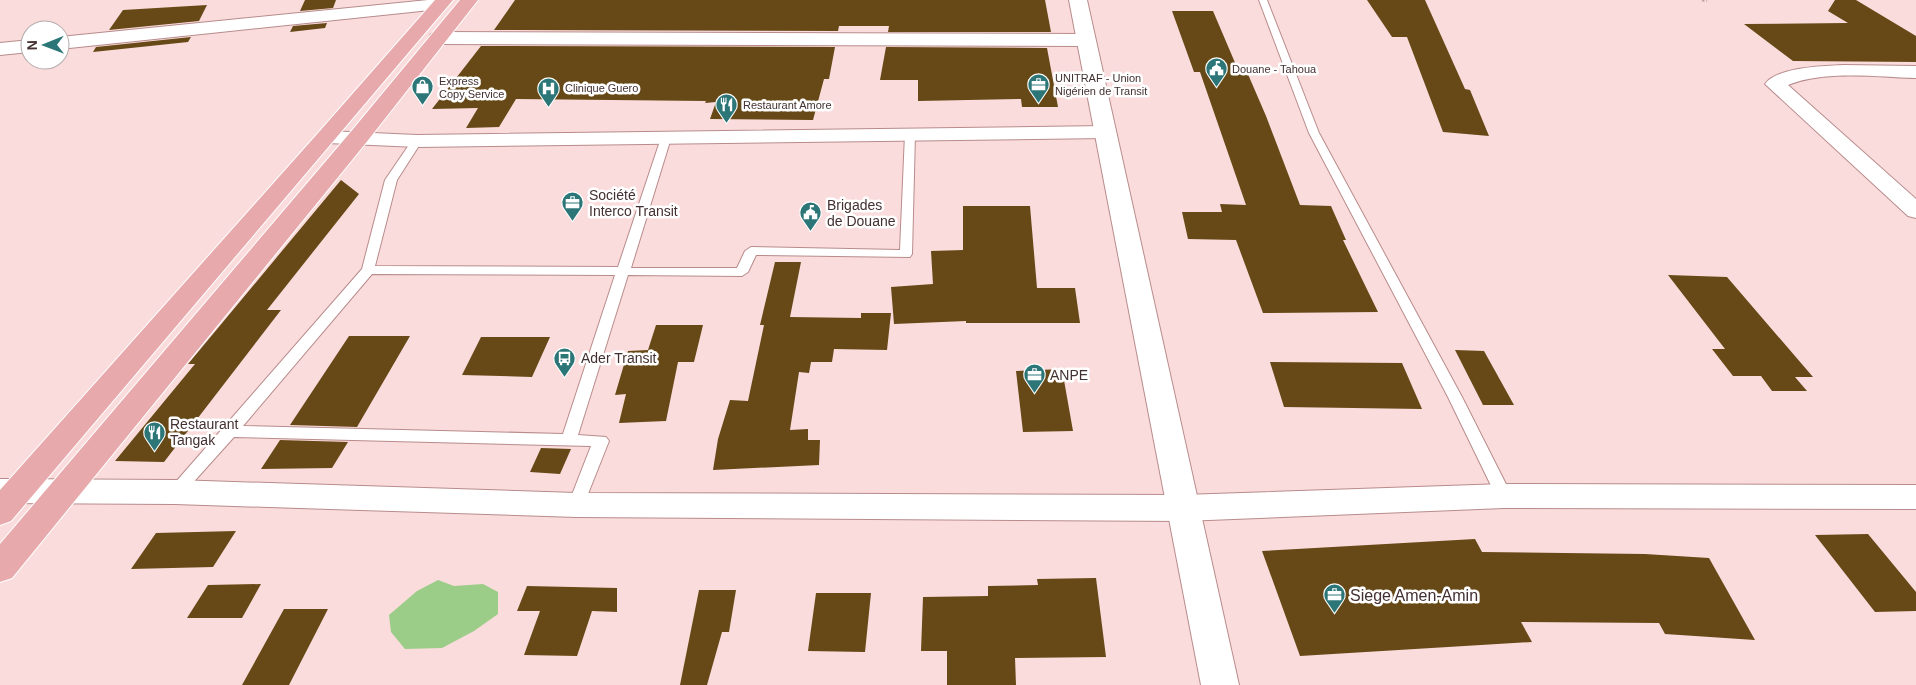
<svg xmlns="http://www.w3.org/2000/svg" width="1916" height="685" viewBox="0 0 1916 685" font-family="Helvetica,sans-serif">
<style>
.green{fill:#9bcd88}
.building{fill:#664916}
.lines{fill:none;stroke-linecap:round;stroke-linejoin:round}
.service-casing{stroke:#b98b8b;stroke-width:2}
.minor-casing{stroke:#b98b8b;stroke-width:2}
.tertiary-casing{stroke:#b98b8b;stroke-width:2}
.primary-casing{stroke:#fff;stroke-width:2}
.path{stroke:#bea3a3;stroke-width:2.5;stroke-dasharray:2.5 2;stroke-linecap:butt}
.service{fill:#fff;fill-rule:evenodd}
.minor{fill:#fff;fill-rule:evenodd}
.tertiary{fill:#fff;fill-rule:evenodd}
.primary{fill:#e7a9ac;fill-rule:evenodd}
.labels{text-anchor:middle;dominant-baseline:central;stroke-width:5;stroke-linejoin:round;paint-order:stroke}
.far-poi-label{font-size:11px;fill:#433030;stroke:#fff;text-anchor:start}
.poi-label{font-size:14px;fill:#433030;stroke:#fff;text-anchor:start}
.near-poi-label{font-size:16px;fill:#433030;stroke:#fff;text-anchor:start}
</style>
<rect width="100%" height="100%" fill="#fadcdc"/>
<path class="green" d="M438 580 454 586 483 584 498 592V614L474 631 442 648 405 649 391 632 389 615 417 591Z"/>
<path class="building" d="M305 0H336L333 8 300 11Z
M515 0H1045L1051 32H888L889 26H839L838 31 494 30Z
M1367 0H1425L1465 89 1470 90 1489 136 1443 132 1407 37H1392Z
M1835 0H1856L1916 36V62L1793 61 1744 24 1848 23 1828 11Z
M207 5 199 21 109 30 123 10Z
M1172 11H1213L1236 65H1244L1266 116 1300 205 1331 206 1346 240H1343L1378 312 1263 313 1236 240 1188 239 1182 212H1222L1220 204 1246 205 1200 72H1194Z
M327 23 325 28 290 32 293 26Z
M191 37 188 42 93 52 96 47Z
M481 46 835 47 829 79H824L813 120 710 119 716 102 705 103 706 101 516 99 499 127 466 128 478 108 432 109Z
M886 47 1047 48 1058 107H1022L1021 99 918 101V80H880Z
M341 180 359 194 267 310H281L164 462 115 461 195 364H188Z
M963 206H1030L1037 288H1075L1080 323H966V321L894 324 891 287 933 284 931 251 963 250Z
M775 262H801L790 317 861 318V313H891L887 350 834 349 832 362H811L809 373 799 372 790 430 808 429V440H820L819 465 713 470 718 439 730 400 748 401 764 325H760Z
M1668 275 1727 277 1813 377H1795L1807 391H1772L1761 376H1733L1712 349H1725Z
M656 325H703L694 362H678L666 421 619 423 626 394 615 395 628 351 648 350Z
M349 336H410L357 427 290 425Z
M481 337H550L532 377 462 375Z
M1455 350 1484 351 1514 405H1483Z
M1270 362 1402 363 1422 409 1284 407Z
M1062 369 1073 431 1023 432 1016 371Z
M280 440 348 442 332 468 261 469Z
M541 448 571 449 560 474 530 472Z
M236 531 213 567 131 569 156 533Z
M1868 534 1916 592V611L1875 612 1815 535Z
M1475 539 1482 552 1645 554 1709 558 1755 640 1665 634 1659 623 1521 622 1532 642 1300 656 1262 551Z
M1096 578 1106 657 1015 658 1016 685H947V651H921L923 597 988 596V586L1038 585 1037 579Z
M261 584 242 618H187L208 585Z
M527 586 617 588V612L592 611 577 656 524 655 540 611H517Z
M699 590H736L729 632H722L707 685H680Z
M816 593H871L865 652 808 651Z
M284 609H328L289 685H242Z"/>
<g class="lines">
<defs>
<path id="service" d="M1259 0H1267L1319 133 1462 397 1512 496 1510 500 1504 502 1498 500 1448 397 1309 133Z
M910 131 915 134 912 254 910 257 756 255 748 272 742 276 628 275 578 435 606 437 609 441 582 509 576 511 570 509 568 505 591 446 234 437 181 496 175 498 169 496 167 492 362 269 385 180 413 139 417 138 422 141 397 180 375 266 618 267 661 138 666 135 671 138 631 268H737L745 251 751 247 900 250 905 134ZM372 274 615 275 563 434 243 426Z"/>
<path id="minor" d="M428 0H445L449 4 446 8 440 9 60 49V37Z
M438 32 1086 34 1093 36 1095 40 1093 44 1086 46 438 44 431 42 429 38 431 34Z
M30 40V52L0 55V43Z
M1843 65 1916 66V78C1878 77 1824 70 1788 85L1916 199V218L1908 216 1765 84C1777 67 1824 66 1843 65Z
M1105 126 1113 127 1116 132 1113 137 1105 138 417 147 327 143 319 142 316 137 319 132 327 131 417 135Z
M0 479 175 480 576 493 1183 495 1504 484 1916 485V509L1504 508 1183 521 576 517 175 504 0 503Z"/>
<path id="tertiary" d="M1069 0H1087L1239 685H1201Z"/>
<path id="primary" d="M435 0H453L11 521 0 525V490L319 132Z
M460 0H478L365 144 12 578 0 582V544L349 134Z"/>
</defs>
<use href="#service" class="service-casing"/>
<use href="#minor" class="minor-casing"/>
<use href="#tertiary" class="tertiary-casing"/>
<use href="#primary" class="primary-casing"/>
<path class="path" d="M1702 0 1707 1"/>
<use href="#service" class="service"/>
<use href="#minor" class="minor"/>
<use href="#tertiary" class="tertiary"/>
<use href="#primary" class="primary"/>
</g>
<defs>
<symbol id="civic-pin" viewBox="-11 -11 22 30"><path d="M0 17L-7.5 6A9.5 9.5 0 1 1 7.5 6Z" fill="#2c7678" stroke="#fff"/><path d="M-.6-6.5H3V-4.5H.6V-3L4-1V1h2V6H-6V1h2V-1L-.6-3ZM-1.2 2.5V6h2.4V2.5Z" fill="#fff"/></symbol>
<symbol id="office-pin" viewBox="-11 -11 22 30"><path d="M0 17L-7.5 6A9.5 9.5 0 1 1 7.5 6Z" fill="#2c7678" stroke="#fff"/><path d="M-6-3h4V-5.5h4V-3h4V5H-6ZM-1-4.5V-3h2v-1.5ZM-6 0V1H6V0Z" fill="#fff"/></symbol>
<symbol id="shop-pin" viewBox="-11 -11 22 30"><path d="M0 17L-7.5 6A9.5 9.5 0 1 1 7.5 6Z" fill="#2c7678" stroke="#fff"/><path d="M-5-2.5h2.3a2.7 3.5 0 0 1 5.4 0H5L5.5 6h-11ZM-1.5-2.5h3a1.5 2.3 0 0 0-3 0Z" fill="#fff"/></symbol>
<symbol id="hospital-pin" viewBox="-11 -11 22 30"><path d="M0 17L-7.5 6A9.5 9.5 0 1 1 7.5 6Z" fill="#2c7678" stroke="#fff"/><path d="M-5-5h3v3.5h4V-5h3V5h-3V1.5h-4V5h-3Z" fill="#fff"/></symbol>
<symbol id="restaurant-pin" viewBox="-11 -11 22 30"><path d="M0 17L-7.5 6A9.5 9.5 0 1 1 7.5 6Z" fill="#2c7678" stroke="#fff"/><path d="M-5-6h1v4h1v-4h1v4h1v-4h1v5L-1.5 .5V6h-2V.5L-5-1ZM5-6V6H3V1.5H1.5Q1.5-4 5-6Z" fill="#fff"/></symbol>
<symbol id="bus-pin" viewBox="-11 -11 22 30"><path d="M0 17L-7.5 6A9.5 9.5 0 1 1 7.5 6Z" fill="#2c7678" stroke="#fff"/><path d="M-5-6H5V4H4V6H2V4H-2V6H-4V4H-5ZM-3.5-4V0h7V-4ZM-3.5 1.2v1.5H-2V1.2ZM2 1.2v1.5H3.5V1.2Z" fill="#fff"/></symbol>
</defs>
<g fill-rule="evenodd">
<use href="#civic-pin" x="1204" y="56" width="25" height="34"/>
<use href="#office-pin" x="1026" y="72" width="25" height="34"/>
<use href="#shop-pin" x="410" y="74" width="25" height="34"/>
<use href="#hospital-pin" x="536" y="76" width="25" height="34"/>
<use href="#restaurant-pin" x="714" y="92" width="25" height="34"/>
<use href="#office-pin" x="560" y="190" width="25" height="34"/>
<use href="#civic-pin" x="798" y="200" width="25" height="34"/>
<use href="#bus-pin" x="552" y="346" width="25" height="34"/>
<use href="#office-pin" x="1022" y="362" width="25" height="34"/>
<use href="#restaurant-pin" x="142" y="420" width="25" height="34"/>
<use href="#office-pin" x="1322" y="582" width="25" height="34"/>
</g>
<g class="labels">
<g class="far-poi-label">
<text x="1232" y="69">Douane - Tahoua</text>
<text x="1055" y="78">UNITRAF - Union<tspan x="1055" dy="13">Nigérien de Transit</tspan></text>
<text x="439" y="81">Express<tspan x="439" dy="13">Copy Service</tspan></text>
<text x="565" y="88">Clinique Guero</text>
<text x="743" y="105">Restaurant Amore</text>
</g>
<g class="poi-label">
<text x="589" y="195">Société<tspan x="589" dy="16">Interco Transit</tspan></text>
<text x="827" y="205">Brigades<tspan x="827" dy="16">de Douane</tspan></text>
<text x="581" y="358">Ader Transit</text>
<text x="1050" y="375">ANPE</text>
<text x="170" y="424">Restaurant<tspan x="170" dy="16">Tangak</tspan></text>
</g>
<g class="near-poi-label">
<text x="1350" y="595">Siege Amen-Amin</text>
</g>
</g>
<g transform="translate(45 45) rotate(269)"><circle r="24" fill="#ffffff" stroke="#b4acac"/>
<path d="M0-4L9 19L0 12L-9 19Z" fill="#2c7678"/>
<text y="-8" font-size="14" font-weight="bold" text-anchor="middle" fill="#433030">N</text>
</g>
</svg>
